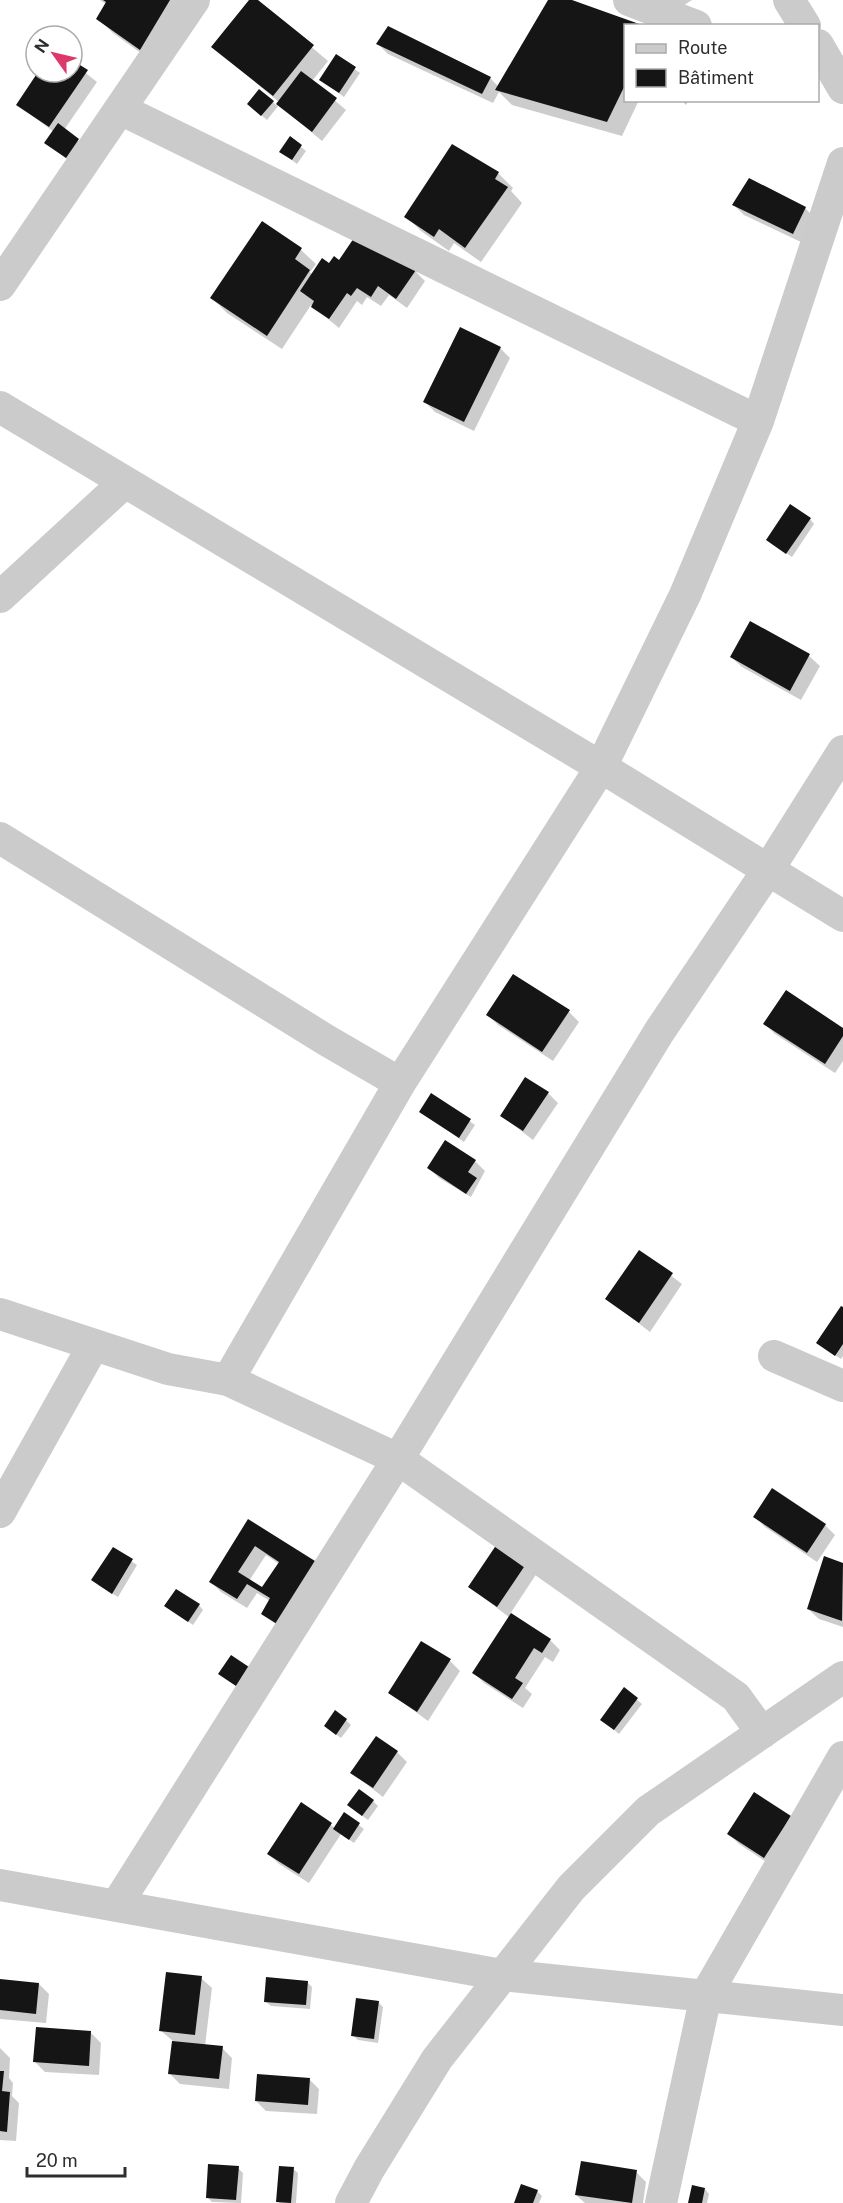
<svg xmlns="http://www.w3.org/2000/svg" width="843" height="2203" viewBox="0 0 843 2203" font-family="'Public Sans',sans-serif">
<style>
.shadow{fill:#0003;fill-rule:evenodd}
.building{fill:#151515;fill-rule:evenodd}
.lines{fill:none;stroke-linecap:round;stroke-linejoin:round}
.minor{stroke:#cbcbcb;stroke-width:32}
</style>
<rect width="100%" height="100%" fill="#fff"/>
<path class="shadow" d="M100 0H193L156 64 113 33 98 18 106 4Z
M251 0H256L328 61 312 81 346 110 322 141 279 105 267 120 254 109 273 102 277 106 279 102 213 47Z
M550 0H568L639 26H626V100H639L622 136 512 105 499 92 493 103 388 54 378 44 389 28 490 78 499 87Z
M662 0H692L678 9Z
M336 56 360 73 344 97 321 80Z
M72 62 97 82 64 130 83 145 71 162 46 143 54 132 18 105 40 72H72Z
M681 100H689L686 105Z
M290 138 306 151 297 164 281 152Z
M498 173 513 188 511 191 522 203 481 262 454 243 449 251 421 231 406 216Z
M734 205 805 208 815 218 803 243 744 215Z
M262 223 301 250 316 264 310 272 313 275 329 265 415 271 425 281 407 308 389 295 381 306 367 297 362 305 357 301 339 328 311 305 282 349 227 313 212 298Z
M500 348 510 358 474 431 435 412 425 402Z
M810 519 814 524 792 557 773 544Z
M751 623 809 656 820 666 801 700 742 667 731 657Z
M569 1012 579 1022 553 1061 498 1025 488 1015Z
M765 1024 843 1030V1061L835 1073 775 1034Z
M548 1093 558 1103 533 1140 502 1116Z
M432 1095 475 1125 464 1142 421 1112Z
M475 1161 485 1171 471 1197 439 1178 429 1168Z
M640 1252 682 1284 650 1332 607 1299Z
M843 1309V1356L841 1359 823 1347Z
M755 1517 825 1525 835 1535 817 1562 765 1527Z
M249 1521 315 1562 291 1635 263 1613 270 1601 257 1593 247 1608 221 1592 211 1582ZM266 1555 279 1564 263 1589 249 1581Z
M113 1549 137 1565 118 1597 98 1585Z
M825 1558 843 1564V1627L819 1619 808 1609Z
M529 1560 539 1570 510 1614 550 1640 560 1650 553 1662 545 1657 525 1688 532 1694 523 1708 484 1683 474 1673 510 1618 470 1587Z
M199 1605 203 1610 193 1625 166 1606Z
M422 1643 450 1661 460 1671 428 1721 390 1693Z
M624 1689 642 1704 619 1734 607 1724Z
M346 1720 351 1725 341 1738 330 1730Z
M397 1752 407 1762 383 1797 352 1773Z
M373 1801 378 1806 368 1820 354 1810Z
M301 1804 335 1828 345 1814 364 1829 354 1843 341 1834 309 1883 279 1864 269 1854Z
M790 1817 800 1827 774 1867 739 1844 729 1834Z
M201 1978 212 1988 205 2046 222 2048 232 2058 229 2089 180 2084 170 2074 173 2041 160 2030Z
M0 1980 39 1984 49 1994 46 2023 0 2019Z
M307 1982 312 1987 310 2009 271 2006 266 2002Z
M378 2002 383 2007 378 2043 358 2040 353 2035Z
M91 2033 101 2043 99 2075 45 2072 35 2062Z
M0 2048 10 2058 9 2078 13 2083 12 2096 19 2103 16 2141 0 2140Z
M309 2079 319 2089 317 2114 266 2111 256 2101Z
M238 2168 243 2173 241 2203 212 2202 207 2197Z
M293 2169 298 2173 296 2203H279Z
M636 2172 646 2182 643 2203H585L576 2195Z
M705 2189 709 2194 707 2203H689Z
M537 2191 542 2196 539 2203H516Z"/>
<path class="building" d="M103 0H170L140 50 96 19 106 2Z
M249 0H258L314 45 273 96 211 47Z
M548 0H572L642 25 626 26V83L607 122 495 90Z
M388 26 491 77 482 94 376 44Z
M336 54 356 67 339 93 319 80Z
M72 60 88 70 49 127 16 105 38 72H72Z
M301 71 337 98 312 132 276 104Z
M259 89 274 101 261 116 247 104Z
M58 123 79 139 66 158 44 143Z
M290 136 302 145 292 160 279 152Z
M452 144 499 172 495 179 508 187 465 248 439 229 434 237 404 217Z
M749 178 806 207 793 234 732 205Z
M262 221 302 248 295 259 310 270 267 336 210 298Z
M356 235 416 270 396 299 378 286 371 297 357 288 351 296 347 293 329 319 311 307 314 301 300 291 322 258 329 263 334 256 339 260Z
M460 327 501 347 464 422 423 402Z
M790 504 811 518 786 554 766 540Z
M750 621 810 654 790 691 730 657Z
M513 974 570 1010 542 1052 486 1015Z
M786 990 843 1028V1036L825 1064 763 1024Z
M525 1077 549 1092 523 1131 500 1116Z
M431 1093 471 1119 459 1138 419 1112Z
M445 1140 476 1160 468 1172 477 1178 466 1194 427 1168Z
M639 1250 673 1273 639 1323 605 1299Z
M841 1306 843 1307V1344L835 1356 816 1343Z
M772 1488 826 1524 807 1553 753 1517Z
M248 1519 315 1561 280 1626 261 1614 270 1598 247 1584 237 1599 209 1582ZM255 1546 279 1562 262 1587 238 1572Z
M501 1538 530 1558 497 1607 468 1587Z
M113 1547 133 1559 112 1594 91 1580Z
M824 1556 843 1563 842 1621 807 1609Z
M176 1589 200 1604 188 1622 164 1606Z
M511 1613 551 1639 542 1653 534 1648 515 1678 523 1683 512 1699 472 1673Z
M421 1641 451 1659 417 1712 388 1693Z
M231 1655 255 1671 242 1690 218 1674Z
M624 1687 638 1698 614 1730 600 1720Z
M335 1710 347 1719 336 1735 324 1726Z
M376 1736 398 1751 373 1788 350 1773Z
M359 1789 374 1800 362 1816 347 1805Z
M754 1792 791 1816 764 1858 727 1834Z
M301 1802 332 1823 299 1874 267 1854Z
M344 1812 360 1823 349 1840 333 1829Z
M166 1972 202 1976 195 2035 159 2031Z
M266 1977 308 1981 306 2005 264 2002Z
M0 1979 39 1983 36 2014 0 2010Z
M356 1998 379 2001 374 2039 351 2036Z
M36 2027 91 2031 89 2066 33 2062Z
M172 2041 223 2046 219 2079 168 2074Z
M0 2071H4L2 2091 10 2092 7 2132 0 2131Z
M257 2074 310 2078 308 2105 255 2101Z
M581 2161 637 2170 632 2203 575 2195Z
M208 2164 239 2166 236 2200 206 2198Z
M279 2166 294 2167 291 2203 276 2202Z
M521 2184 538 2190 533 2203H514Z
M692 2185 705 2188 702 2203H688Z"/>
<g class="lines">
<path class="minor" d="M629 0 696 26
M789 0 805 26
M818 45 843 88
M122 110 758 421
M0 285 194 0
M0 407 601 767 843 916
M0 597 125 482
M0 838 326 1040 400 1083
M0 1314 168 1369 228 1380 398 1459 736 1697 762 1733
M774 1356 843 1386
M228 1380 400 1083 601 767 685 595 758 421 843 163
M0 1512 93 1346
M0 1885 502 1975 843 2010
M116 1906 398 1459 659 1032 768 870 843 751
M351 2203 369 2169 437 2059 571 1888 648 1811 843 1677
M661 2203 706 1995 843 1757"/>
</g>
<rect x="624" y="24" width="195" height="78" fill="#ffffff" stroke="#ababab" stroke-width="1.5"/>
<rect x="636" y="44" width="30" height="9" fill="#cbcbcb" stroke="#ababab" stroke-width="1.5"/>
<text x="678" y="54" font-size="18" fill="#2e2e2e">Route</text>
<rect x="636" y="69" width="30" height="18" fill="#151515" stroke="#ababab" stroke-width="1.5"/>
<text x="678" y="84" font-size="18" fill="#2e2e2e">Bâtiment</text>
<g transform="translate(54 54) rotate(304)"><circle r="28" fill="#ffffff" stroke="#ababab" stroke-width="1.5"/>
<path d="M0-4.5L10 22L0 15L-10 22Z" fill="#dd386a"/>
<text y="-9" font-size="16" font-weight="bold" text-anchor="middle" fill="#2e2e2e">N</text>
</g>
<path d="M27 2167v9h98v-9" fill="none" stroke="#2e2e2e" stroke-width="3"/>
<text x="36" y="2167" font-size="18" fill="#2e2e2e" stroke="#ffffff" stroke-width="4.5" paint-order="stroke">20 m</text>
</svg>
